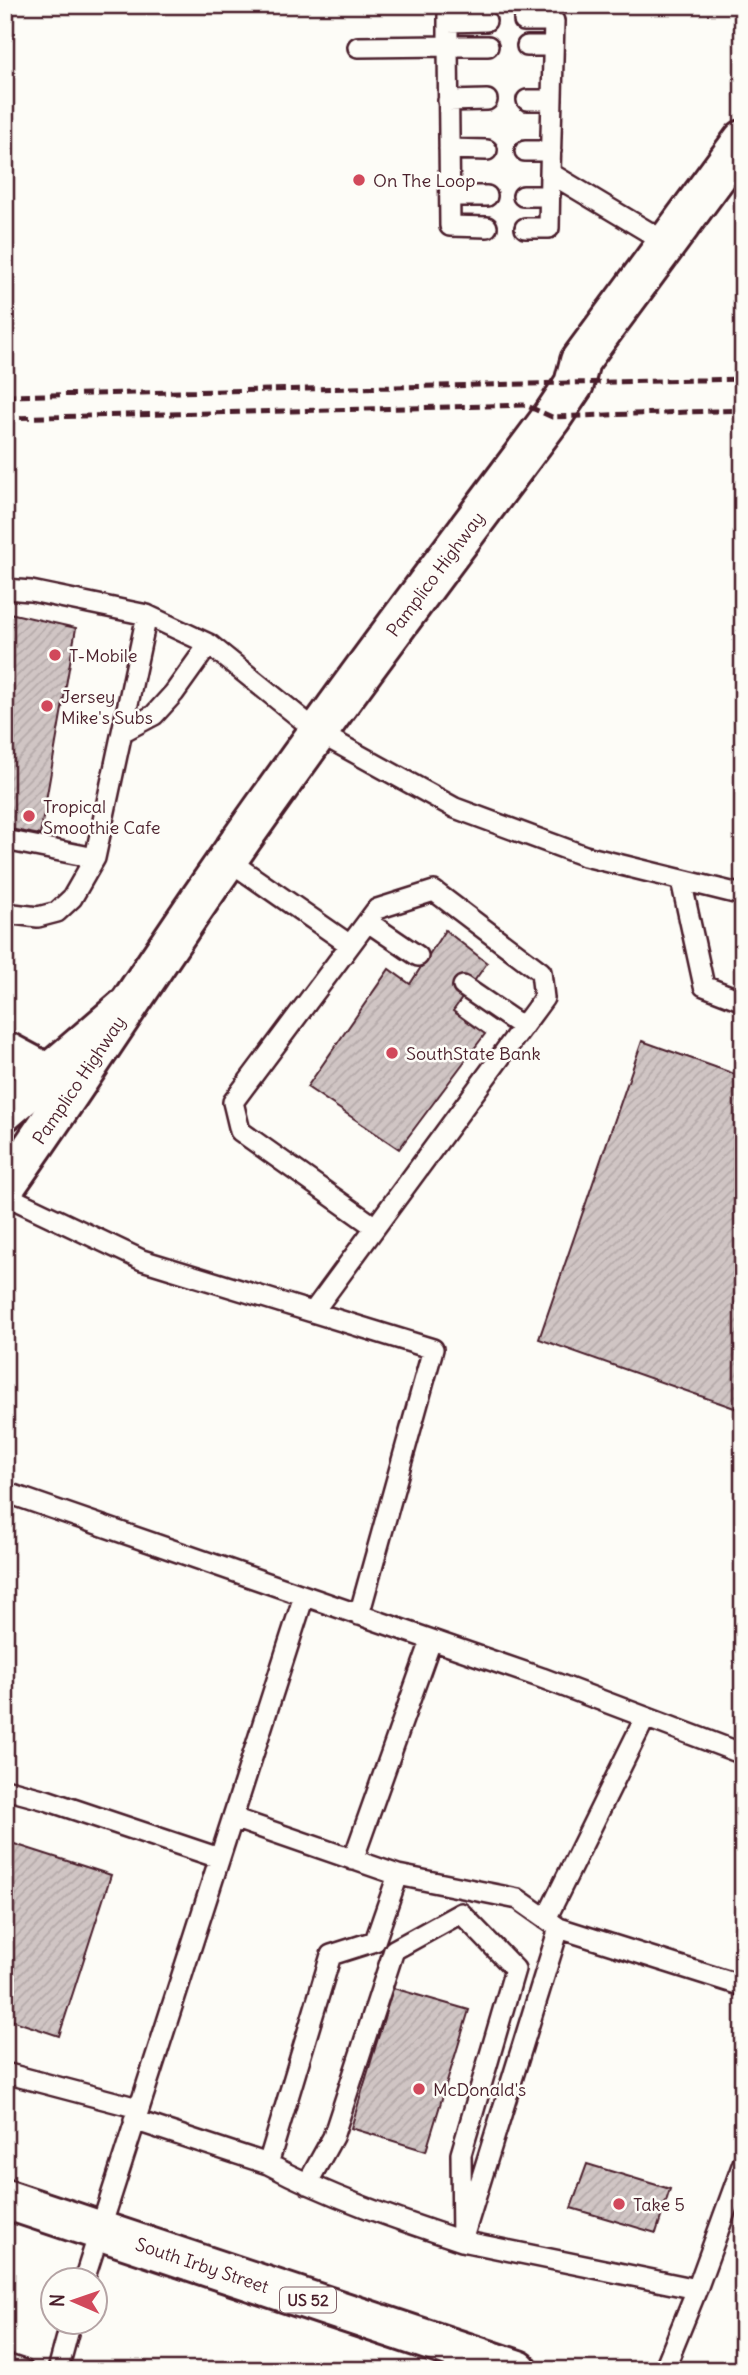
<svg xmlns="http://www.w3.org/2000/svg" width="748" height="2375" viewBox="0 0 748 2375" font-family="Delius,sans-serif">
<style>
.building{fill:url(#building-hatch);stroke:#4a1f2b;stroke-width:2}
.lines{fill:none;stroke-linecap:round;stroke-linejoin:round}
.service-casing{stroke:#4a1f2b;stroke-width:24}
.minor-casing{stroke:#4a1f2b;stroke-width:44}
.secondary-casing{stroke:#4a1f2b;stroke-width:44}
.primary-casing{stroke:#4a1f2b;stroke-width:44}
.service{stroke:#fdfcf7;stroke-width:19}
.minor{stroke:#fdfcf7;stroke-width:38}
.secondary{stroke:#fdfcf7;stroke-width:38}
.primary{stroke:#fdfcf7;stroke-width:38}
.rail{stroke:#4a1f2b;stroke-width:5;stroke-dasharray:10 5;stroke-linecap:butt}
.poi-dot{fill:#d1495b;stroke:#fdfcf7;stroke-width:2.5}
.labels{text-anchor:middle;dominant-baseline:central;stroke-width:5;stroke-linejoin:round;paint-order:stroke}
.shield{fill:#fdfcf7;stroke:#806168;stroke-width:2}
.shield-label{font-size:16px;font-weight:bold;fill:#4a1f2b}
.poi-label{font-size:18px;fill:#4a1f2b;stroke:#fdfcf7;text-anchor:start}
.street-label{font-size:18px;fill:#4a1f2b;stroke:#fdfcf7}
</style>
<defs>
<pattern id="building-hatch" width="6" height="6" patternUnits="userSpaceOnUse" patternTransform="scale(1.75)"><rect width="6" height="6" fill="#d0c5c4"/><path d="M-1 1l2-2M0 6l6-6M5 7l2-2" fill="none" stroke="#b4a9a9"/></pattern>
</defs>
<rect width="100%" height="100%" fill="#fdfcf7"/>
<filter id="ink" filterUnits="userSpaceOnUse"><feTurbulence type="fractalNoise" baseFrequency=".0143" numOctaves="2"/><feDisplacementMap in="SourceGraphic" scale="14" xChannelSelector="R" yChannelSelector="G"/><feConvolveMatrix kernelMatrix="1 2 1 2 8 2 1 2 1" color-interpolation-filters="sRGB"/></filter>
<g filter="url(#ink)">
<path class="building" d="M5 612 76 628 40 835 5 828Z
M445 930 487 963 453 1011 485 1034 399 1149 307 1087 389 969 410 984Z
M642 1041 743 1077V1411L539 1339Z
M5 1841 111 1875 59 2036 5 2018Z
M393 1988 469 2010 426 2151 351 2128Z
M587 2164 670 2189 656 2233 571 2208Z"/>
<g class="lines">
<defs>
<path id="service" d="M524 21H554L550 173 667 243
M448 22 486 21
M527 46H553
M358 47 448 46V5
M527 100H552
M448 101 487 100
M449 149 487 150
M525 151H551
M450 196H487
M523 196H550
M487 227 450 226 448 46H488
M525 228H549L550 173
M5 589 31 591 147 615 209 644 319 733 455 808 585 856 743 895
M122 732 154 715 174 693 209 644
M5 840 95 858
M228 860 350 945
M681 880 704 986 743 1001
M5 913 38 917 57 912 72 898 95 858 147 615
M368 922 418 956
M463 986 523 1027
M5 1195 142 1260 433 1349 359 1615
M313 1312 544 998 541 972 434 891 377 909 233 1102 240 1131 375 1227
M5 1492 542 1678 743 1754
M5 1789 46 1800 219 1858
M233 1818 398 1875 518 1899 559 1928 743 1986
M353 1860 431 1641
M546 1919 645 1718
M5 2073 138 2108
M134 2120 268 2164 331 1955 375 1941 398 1875
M268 2164C330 2197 396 2219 462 2241L559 1928
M307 2184 333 2137 394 1950 461 1913 515 1969 461 2154 462 2241 697 2289
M84 2280 304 1596
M5 2364 23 2370
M58 2370 71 2322
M664 2370 697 2289 743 2163"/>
<path id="minor" d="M5 1051 50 1075"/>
<g id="secondary">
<path id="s1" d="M5 1187C75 1088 140 986 209 886 319 727 436 572 552 417L574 384 580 361 743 140"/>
</g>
<g id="primary">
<path d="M5 1111 126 1007"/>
<path id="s2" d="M5 2199 518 2370"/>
</g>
</defs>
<use href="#service" class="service-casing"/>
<use href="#minor" class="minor-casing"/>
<use href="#secondary" class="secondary-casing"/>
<use href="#primary" class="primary-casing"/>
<use href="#service" class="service"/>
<use href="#minor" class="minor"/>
<use href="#secondary" class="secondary"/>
<use href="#primary" class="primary"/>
<path class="rail" d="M5 396 743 379
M5 418 525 405 552 417 743 410"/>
</g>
</g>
<g class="poi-dot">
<circle cx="359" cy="180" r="7"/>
<circle cx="55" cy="655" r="7"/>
<circle cx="47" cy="706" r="7"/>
<circle cx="29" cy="816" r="7"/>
<circle cx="392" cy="1053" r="7"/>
<circle cx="419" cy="2089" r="7"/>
<circle cx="619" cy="2204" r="7"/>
</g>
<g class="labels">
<rect class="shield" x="280" y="2287.5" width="56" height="25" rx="5"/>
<g class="shield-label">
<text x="308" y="2300">US 52</text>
</g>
<g class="poi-label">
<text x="373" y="180">On The Loop</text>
<text x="69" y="655">T-Mobile</text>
<text x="61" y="696">Jersey<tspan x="61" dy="21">Mike's Subs</tspan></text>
<text x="43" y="806">Tropical<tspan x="43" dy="21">Smoothie Cafe</tspan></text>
<text x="406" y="1053">SouthState Bank</text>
<text x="433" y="2089">McDonald's</text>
<text x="633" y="2204">Take 5</text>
</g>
<g class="street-label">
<text stroke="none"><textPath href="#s1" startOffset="749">Pamplico Highway</textPath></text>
<text stroke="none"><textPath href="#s1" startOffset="130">Pamplico Highway</textPath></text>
<text stroke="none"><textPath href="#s2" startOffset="208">South Irby Street</textPath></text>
</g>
</g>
<rect width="748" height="2375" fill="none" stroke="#fdfcf7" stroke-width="28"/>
<rect x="14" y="14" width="720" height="2347" fill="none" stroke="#4a1f2b" stroke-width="2.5" filter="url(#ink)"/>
<g transform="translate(74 2301) rotate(272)"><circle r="33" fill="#fdfcf7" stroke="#b5a4a5" stroke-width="2"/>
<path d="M0-5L12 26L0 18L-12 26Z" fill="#d1495b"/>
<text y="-10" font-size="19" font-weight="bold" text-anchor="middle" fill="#4a1f2b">N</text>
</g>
</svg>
